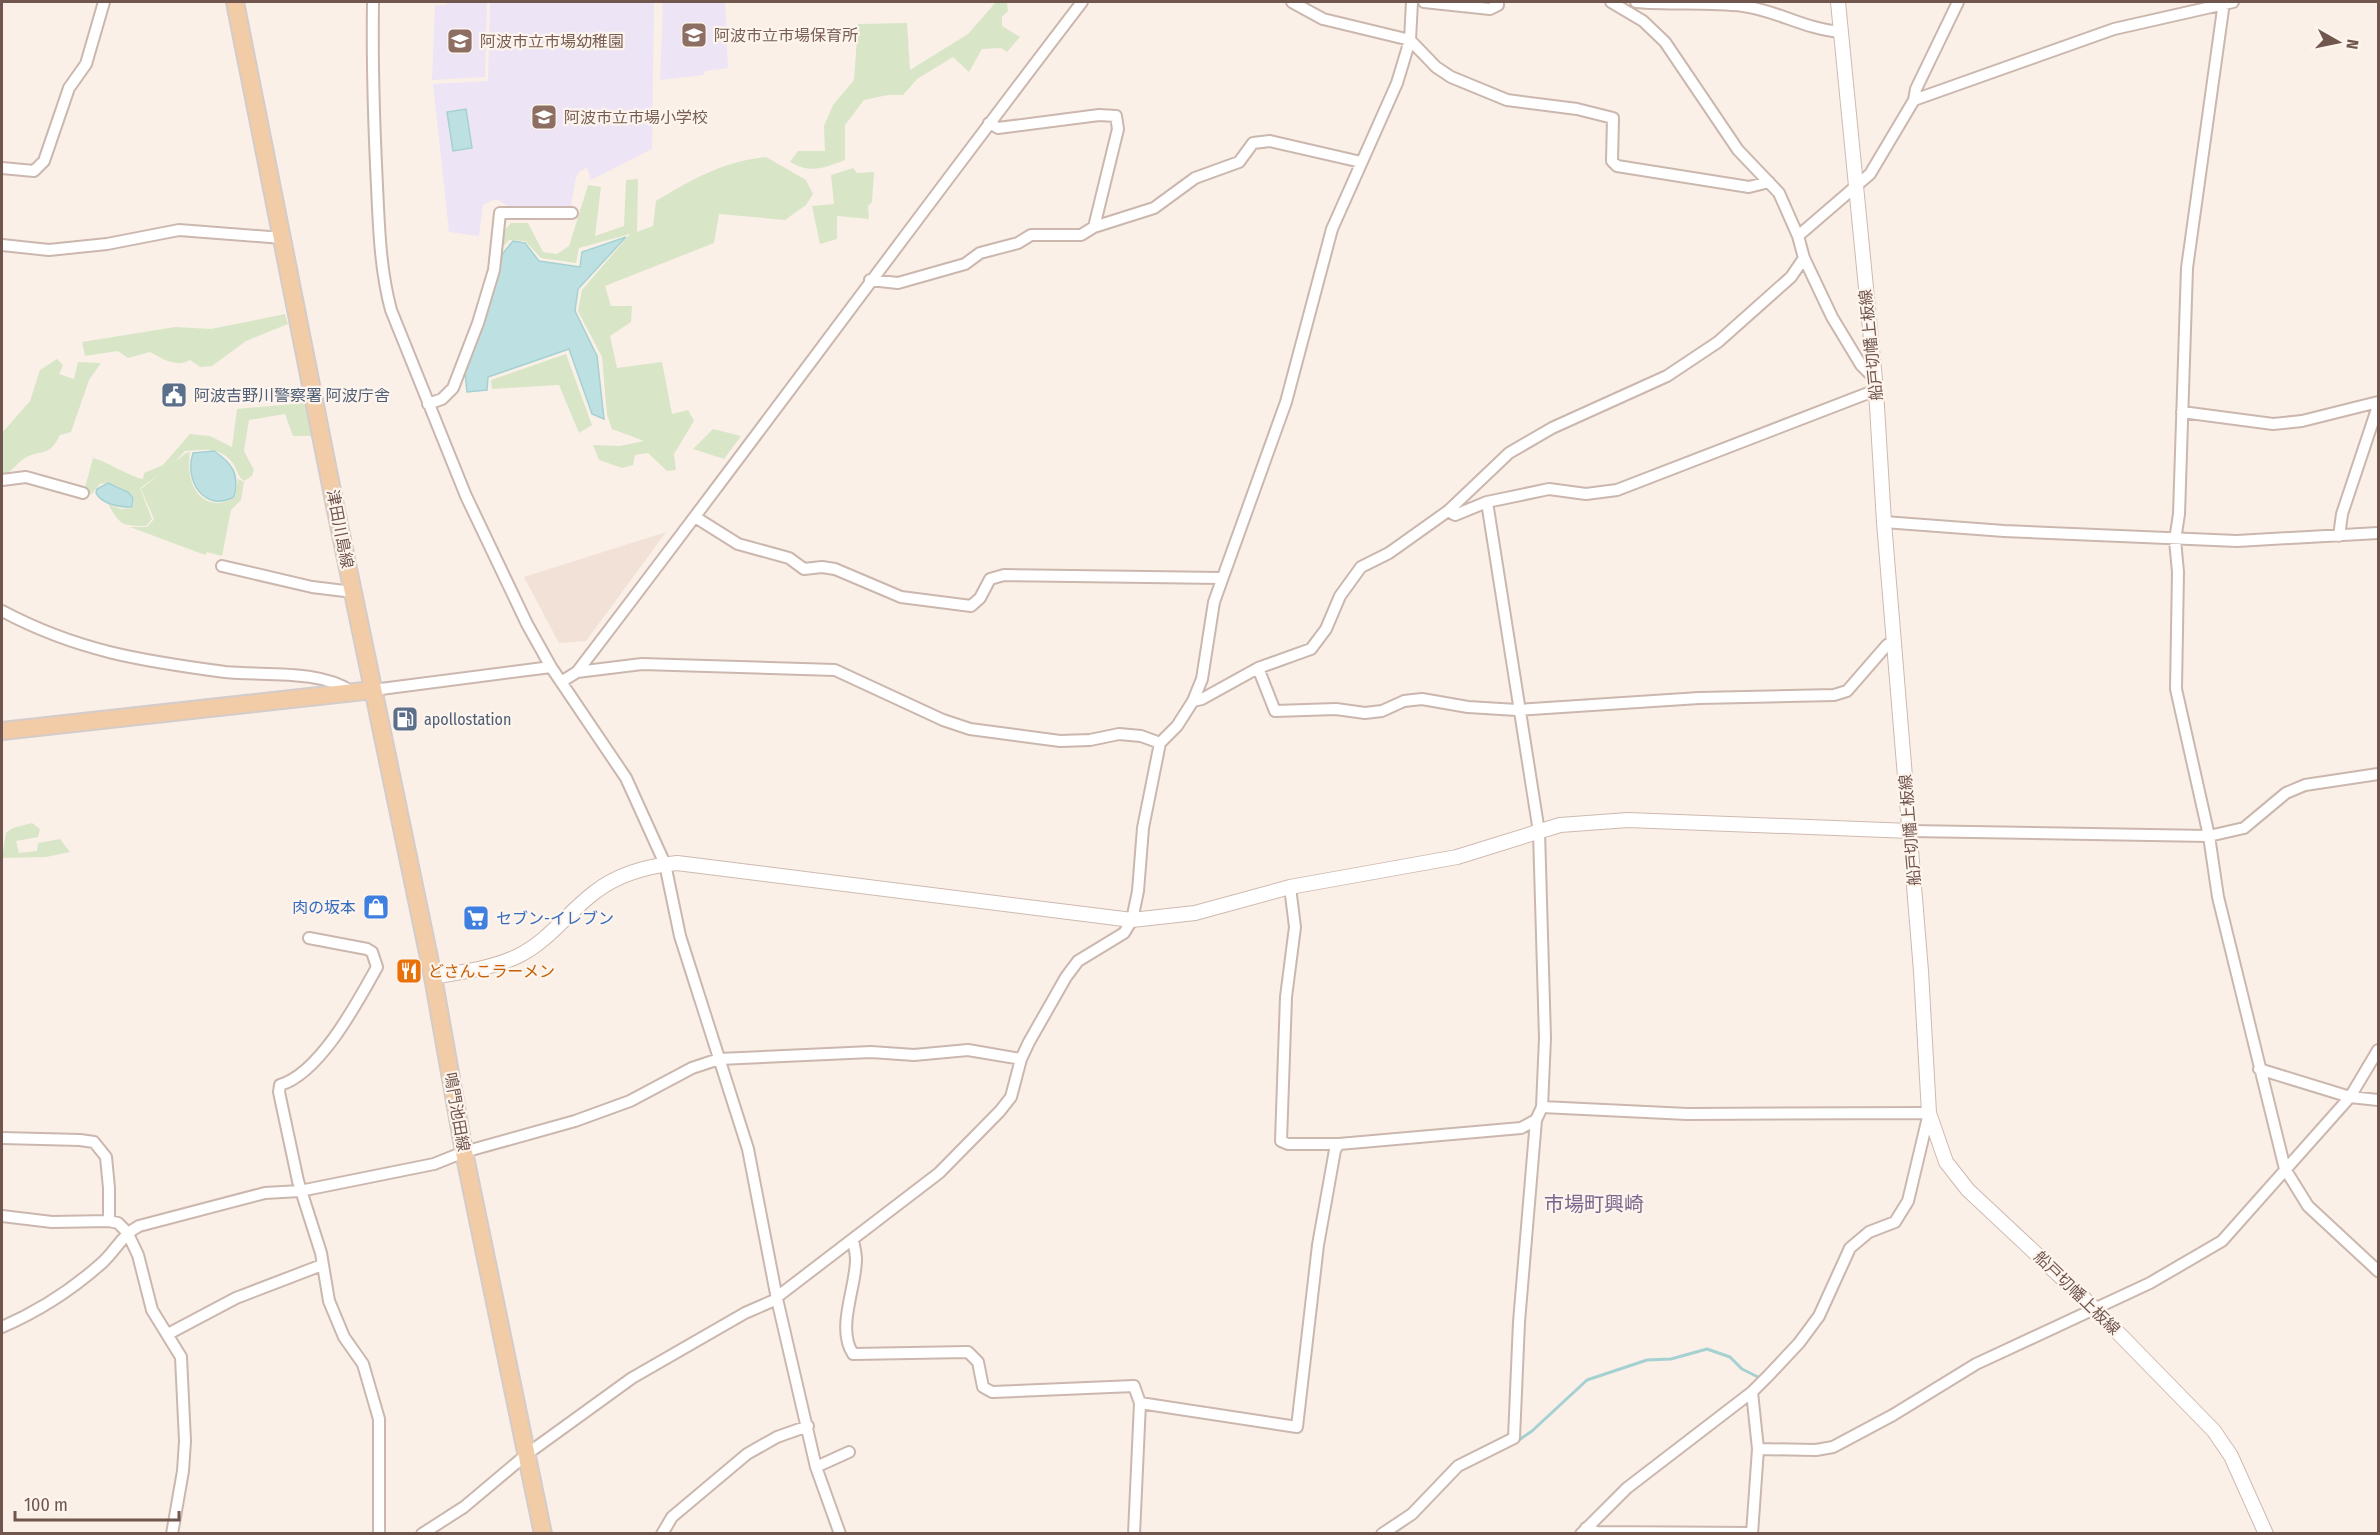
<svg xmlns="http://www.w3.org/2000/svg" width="2380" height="1535" viewBox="0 0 2380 1535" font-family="'Fira Sans Condensed','Noto Sans JP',sans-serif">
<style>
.residential{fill:#f1e1d6}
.education{fill:#ede4f6}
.green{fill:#d8e6c7}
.water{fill:#bde1e2;stroke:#a5d1d2;stroke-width:1.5}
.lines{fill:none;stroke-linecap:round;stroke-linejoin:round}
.stream{stroke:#a5d1d2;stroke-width:3}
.street-casing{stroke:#cbb7ae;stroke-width:14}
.secondary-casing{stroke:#cfb9af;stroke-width:16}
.primary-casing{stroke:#d4ccca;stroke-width:20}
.street{stroke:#fff;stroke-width:10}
.secondary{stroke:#fff;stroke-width:14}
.primary{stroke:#f2cca6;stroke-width:16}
.labels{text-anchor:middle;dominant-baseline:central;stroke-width:4.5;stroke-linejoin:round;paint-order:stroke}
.education-label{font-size:16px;fill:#785e54;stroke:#fdf5ed;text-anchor:start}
.street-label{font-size:16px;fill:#71564e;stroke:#fdf5ed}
.service-label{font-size:16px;fill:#4e5e75;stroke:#fdf5ed;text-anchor:start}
.shop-label{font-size:16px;fill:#366cbe;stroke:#fdf5ed;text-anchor:end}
.food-label{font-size:16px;fill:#c56008;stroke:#fdf5ed;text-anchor:start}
.quarter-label{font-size:20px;fill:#7a668d;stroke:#fdf5ed}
</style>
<rect width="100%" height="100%" fill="#faf0e7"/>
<path class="residential" d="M666 532 586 641 559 643 524 577Z"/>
<path class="education" d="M447 2H487L485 77 432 80 435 5H447Z
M490 2H654L652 149 591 180 587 168 580 171 576 177 571 206 510 207 496 199 483 205 479 236 449 232 433 84 488 81Z
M663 2H725L728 68 705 71 704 75 660 80Z"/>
<path class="green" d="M996 2H1007L1008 11 1002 17V26L1020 37 1007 52 1001 48 982 49 969 72 953 57 917 79 903 95H888L864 100 845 125V160C824 168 811 174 790 162L798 151H825L824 126 833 105 854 80 858 24 907 23 910 70 968 34Z
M766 157 806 180 813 194 806 205 785 220 719 214 714 243 605 286 611 306H632L631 322 610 336 617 368 662 362 672 414 688 410 694 421 674 454 676 470 667 471 648 453 635 455 633 465 622 468 599 460 593 445 620 446 644 441 612 429 607 415 602 357 578 311 582 290 630 234 579 248 576 263 541 258 525 241 509 240 500 250 503 232 511 223H528L543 252 557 254 569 246 588 185 601 187 595 236 624 226 626 180 638 179 637 232 653 226 656 201C692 179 724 161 766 157Z
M853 168 857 173 874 172 872 202 868 206 869 219 837 216V239L820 244 812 206 834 204 831 175Z
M285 314 288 324 246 341 212 366 200 367 190 360C176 368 163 359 150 352L128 358 118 351 85 356 82 342 175 327 211 329Z
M566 354 592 425 579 433 559 385 492 389 491 380Z
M57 359 63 365 59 374 74 379 78 362 101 363 89 380 71 432 60 435C48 459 42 448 25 458 16 464 12 472 2 475V433L30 401 40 370Z
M305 403 312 436H293L285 414 249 420 244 451 254 470 252 476 244 481C236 475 237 467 231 461 218 446 202 450 185 451L170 467 140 488 152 519 146 526C122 526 120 525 108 504L121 509 133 508 134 498C126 488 112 482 100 484L92 494 84 491 93 458C108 462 133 478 143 479L144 473 163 465 190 434 210 436 232 447 237 409Z
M713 429 741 436 724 459 693 449Z
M190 452C185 482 200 516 235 498L238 479 244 482 241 500 231 510 222 556 207 552 205 555 130 527H147L154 519 141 489 186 453Z
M32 823 40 829 38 837 16 841 19 853 37 851 38 843 60 839 70 852 46 857 2 858 6 833 13 828Z"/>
<path class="water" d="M466 109 472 148 453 151 447 112Z
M626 237 578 289 575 311 597 356 604 419 592 414 569 349 488 377 487 390 467 392 465 372 484 323 503 253 513 241 525 243 539 261 580 267 582 252Z
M214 451C232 463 240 474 234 497 204 513 184 480 193 453Z
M108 483 128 492 133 498 132 507C119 507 103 505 96 493L97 489Z"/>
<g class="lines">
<path class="stream" d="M1516 1442 1532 1431 1587 1380 1647 1360 1671 1359 1707 1349 1730 1357 1742 1369 1758 1377
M1418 1514 1447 1485
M1393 1534 1409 1522"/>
<defs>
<path id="street" d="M373 2C372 63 374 125 377 186 379 228 380 269 391 310L466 496 527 624 551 667 626 778 665 864 680 936 748 1149 777 1299 816 1467 840 1534
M1292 2 1323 19 1410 40 1436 67 1451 77 1507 100 1577 109 1613 118 1612 161 1617 166 1749 187 1769 182
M1424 2 1490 9 1498 5V2
M1611 2 1643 21 1665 42 1738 150 1779 193 1798 236 1804 258 1832 317 1861 365 1875 379
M1636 2C1672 5 1708 2 1743 6 1776 10 1804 29 1841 32
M2224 2 2187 268 2179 514 2175 540 2178 572 2176 689 2209 836 2218 897 2285 1169 2308 1206 2378 1271
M1914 100 1916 89 1958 2
M989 123 998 128 1099 115 1116 116 1118 129 1094 227
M2 168 34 171 44 161 69 88 86 64 104 2
M1798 236 1870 174 1914 100 2114 29 2233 2
M2 245 49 250 107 244 179 230 282 238
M870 280 898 283 965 264 980 253 1018 243 1031 235H1081L1094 227 1154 208 1195 178 1239 162 1253 143 1270 141 1361 162
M428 404 442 399 453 388 478 323 494 270 500 213H572
M2182 412 2273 424 2302 421 2378 402
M2 480 26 477 83 493
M1448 511 1455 515 1487 502 1549 489 1586 494 1617 490 1876 390
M695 517 738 544 789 558 804 569 822 567 835 569 901 597 971 606 980 598 990 579 1004 575 1222 578
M1884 522 2004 531 2237 541 2378 533
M2339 536 2342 514 2378 406
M222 566 312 587 353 592
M2 611C77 651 142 661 225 672 265 676 317 669 351 691
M1258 668 1275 711 1336 709 1365 713 1382 711 1404 701 1422 699 1468 707 1517 710 1699 698 1834 695 1847 691 1887 645 1894 641
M577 672 642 664 835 670 943 720 970 729 1060 741 1090 740 1119 734 1141 736 1160 743
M561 682 577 672C747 450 912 224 1082 2
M373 690 551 667
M1193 701 1202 699 1258 668 1311 649 1326 629 1340 596 1361 567 1389 553 1448 511 1509 453 1552 428 1667 376 1718 342 1791 277 1804 258
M1910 831 2209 836 2244 828 2286 793 2305 785 2378 774
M1290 887 1295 927 1286 997 1281 1141 1288 1144H1339L1521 1128 1536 1120
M309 938 367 949 372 952 377 967C357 1003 320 1073 280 1085L279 1092 298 1181 321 1253 329 1301 344 1337 363 1364 379 1419V1534
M2259 1069 2350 1097 2378 1100
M1542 1107 1687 1114 1929 1113 1908 1201 1895 1222 1869 1232 1850 1248 1819 1316 1799 1343 1769 1375 1752 1392 1627 1488 1581 1534
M2 1138 80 1140 94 1142 106 1157 109 1188V1221
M2 1216 52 1222 109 1221 118 1223 127 1232 138 1255 152 1310 181 1357 185 1441 183 1471 172 1534
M853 1240C854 1246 856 1253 856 1259 856 1288 836 1328 853 1354L968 1352 978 1362 983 1387 992 1392 1134 1386 1140 1403 1134 1534
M777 1297 939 1173 1000 1111 1011 1097 1021 1059 1029 1042 1066 977 1078 961 1124 933 1132 920 1138 891 1143 828 1160 743 1177 726 1193 701 1202 679 1214 602 1286 402 1332 229 1397 83 1410 40 1412 2
M2 1327C39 1311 73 1289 103 1262 116 1250 123 1234 139 1226L265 1193 300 1191 434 1164 464 1152 575 1121 630 1101 692 1068 719 1059 871 1052 914 1055 968 1050 1021 1059
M168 1334 236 1298 322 1265
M1140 1403 1297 1427 1318 1245 1335 1150 1339 1144
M1758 1449 1816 1450 1833 1447 1893 1415 1976 1364 2150 1283 2222 1241 2350 1097 2378 1050
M816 1467 849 1452
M1586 1528 1596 1532 1752 1533
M422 1534 464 1507 527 1454 632 1378 745 1313 777 1299
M662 1534 672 1517 747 1454 777 1437 808 1426
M1382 1534 1412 1514 1458 1466 1514 1438 1519 1322 1536 1120 1542 1107 1545 1038 1539 832 1487 502
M1752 1534 1758 1449 1752 1392"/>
<path id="secondary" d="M1838 2 1876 390 1884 522 1921 971 1929 1113 1946 1162 1968 1190 2094 1308 2214 1431 2231 1456 2266 1534
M433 977C461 972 491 969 518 956 549 941 568 912 595 892 618 874 648 866 677 863L1132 920 1195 913 1290 887 1457 857 1560 825 1628 820 1910 831"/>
<path id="primary" d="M235 2 335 506 433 977 464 1152 543 1534
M2 731 373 690"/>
</defs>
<use href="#street" class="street-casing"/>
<use href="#secondary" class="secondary-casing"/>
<use href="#primary" class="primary-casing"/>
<use href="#street" class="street"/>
<use href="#secondary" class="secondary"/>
<use href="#primary" class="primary"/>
</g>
<defs>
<symbol id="school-square" viewBox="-11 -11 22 22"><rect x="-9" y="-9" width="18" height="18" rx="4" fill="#8d6e63" stroke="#fdf5ed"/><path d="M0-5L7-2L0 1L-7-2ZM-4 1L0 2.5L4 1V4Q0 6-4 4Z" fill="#fff"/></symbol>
<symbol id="civic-square" viewBox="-11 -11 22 22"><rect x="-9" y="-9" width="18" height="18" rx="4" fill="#5c6f8a" stroke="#fdf5ed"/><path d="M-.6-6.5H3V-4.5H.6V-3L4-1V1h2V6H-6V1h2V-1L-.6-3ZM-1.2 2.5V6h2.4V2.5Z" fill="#fff"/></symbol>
<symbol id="fuel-square" viewBox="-11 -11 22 22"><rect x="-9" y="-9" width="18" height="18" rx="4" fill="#5c6f8a" stroke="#fdf5ed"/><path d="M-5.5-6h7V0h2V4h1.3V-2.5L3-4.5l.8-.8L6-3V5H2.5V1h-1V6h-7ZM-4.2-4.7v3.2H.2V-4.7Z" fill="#fff"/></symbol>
<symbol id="shop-square" viewBox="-11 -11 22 22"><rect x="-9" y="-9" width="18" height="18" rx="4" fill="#3f7fe0" stroke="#fdf5ed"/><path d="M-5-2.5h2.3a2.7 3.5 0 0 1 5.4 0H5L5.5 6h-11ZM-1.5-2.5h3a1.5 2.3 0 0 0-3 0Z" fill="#fff"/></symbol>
<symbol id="supermarket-square" viewBox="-11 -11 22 22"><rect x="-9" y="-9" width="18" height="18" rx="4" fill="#3f7fe0" stroke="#fdf5ed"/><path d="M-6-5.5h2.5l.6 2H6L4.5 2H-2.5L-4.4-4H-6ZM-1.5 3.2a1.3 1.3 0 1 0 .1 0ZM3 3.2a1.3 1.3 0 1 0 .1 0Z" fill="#fff"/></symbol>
<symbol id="restaurant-square" viewBox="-11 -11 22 22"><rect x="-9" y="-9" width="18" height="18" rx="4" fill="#e8710a" stroke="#fdf5ed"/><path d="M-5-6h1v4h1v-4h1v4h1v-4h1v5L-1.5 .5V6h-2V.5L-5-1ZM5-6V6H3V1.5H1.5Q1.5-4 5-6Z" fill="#fff"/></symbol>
</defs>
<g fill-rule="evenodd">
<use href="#school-square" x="679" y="20" width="30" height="30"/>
<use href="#school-square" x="445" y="26" width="30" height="30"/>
<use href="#school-square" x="529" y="102" width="30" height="30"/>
<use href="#civic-square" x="159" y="380" width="30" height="30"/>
<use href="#fuel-square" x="390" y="704" width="30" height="30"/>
<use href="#shop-square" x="361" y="892" width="30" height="30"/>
<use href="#supermarket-square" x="461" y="903" width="30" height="30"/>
<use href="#restaurant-square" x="394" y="956" width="30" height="30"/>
</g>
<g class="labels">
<g class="education-label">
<text x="714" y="35">阿波市立市場保育所</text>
<text x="480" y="41">阿波市立市場幼稚園</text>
<text x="564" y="117">阿波市立市場小学校</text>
</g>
<g class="street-label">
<text transform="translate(1871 345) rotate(-96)">船戸切幡上板線</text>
<text transform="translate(340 529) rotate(79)">津田川島線</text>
<text transform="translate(1910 830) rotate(-95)">船戸切幡上板線</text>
<text transform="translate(457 1112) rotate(80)">鳴門池田線</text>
<text transform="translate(2077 1293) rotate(44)">船戸切幡上板線</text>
</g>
<g class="service-label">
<text x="194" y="395">阿波吉野川警察署 阿波庁舎</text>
<text x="424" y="719">apollostation</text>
</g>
<g class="shop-label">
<text x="356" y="907">肉の坂本</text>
<text x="496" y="918" text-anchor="start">セブン-イレブン</text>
</g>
<g class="food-label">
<text x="428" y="971">どさんこラーメン</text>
</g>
<g class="quarter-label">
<text x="1594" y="1204">市場町興崎</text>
</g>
</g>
<rect width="2380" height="1535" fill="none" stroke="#71564e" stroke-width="6"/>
<g transform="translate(2338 42) rotate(99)" stroke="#fdf5ed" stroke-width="4.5" paint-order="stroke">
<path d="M0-4.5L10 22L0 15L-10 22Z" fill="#71564e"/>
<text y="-9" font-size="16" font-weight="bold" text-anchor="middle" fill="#71564e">N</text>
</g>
<path d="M15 1511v9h164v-9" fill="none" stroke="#71564e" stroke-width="3"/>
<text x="24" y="1511" font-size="18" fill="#71564e" stroke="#fdf5ed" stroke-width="4.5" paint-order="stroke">100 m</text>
</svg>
